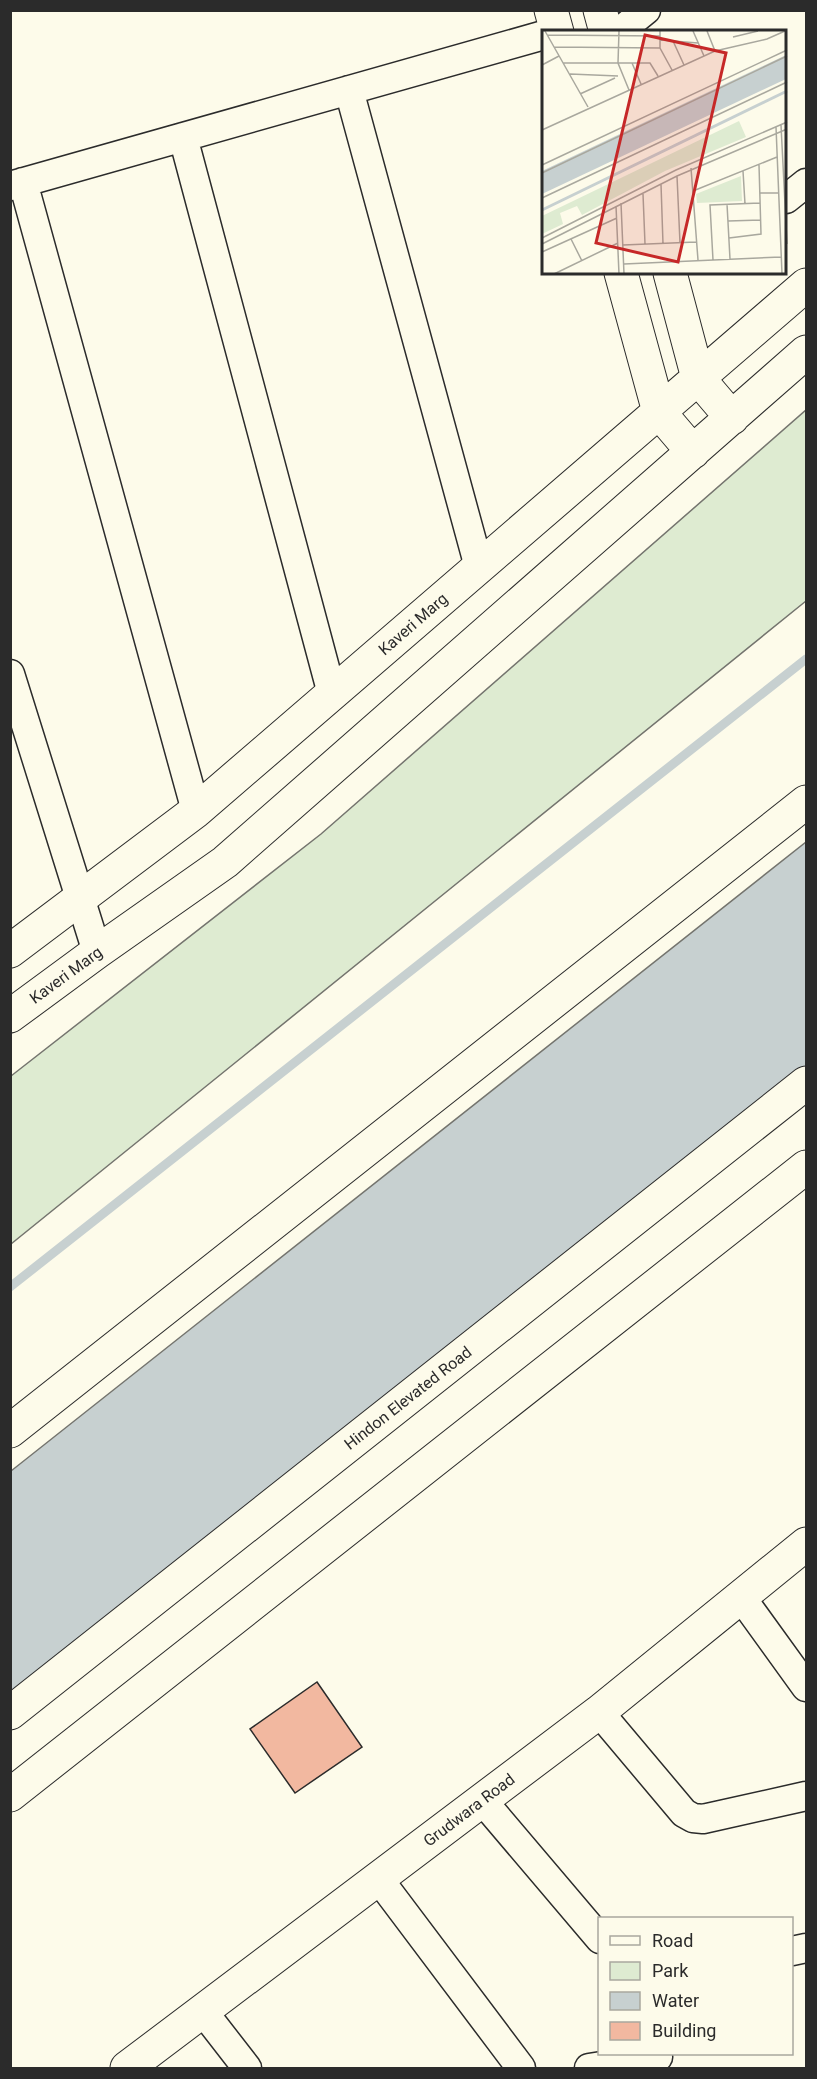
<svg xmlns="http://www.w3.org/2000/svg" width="817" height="2079" viewBox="0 0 817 2079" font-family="Roboto,sans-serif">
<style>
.green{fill:#deebd1;stroke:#74746e;stroke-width:1.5}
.water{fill:#c7d0d0;stroke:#74746e;stroke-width:1.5}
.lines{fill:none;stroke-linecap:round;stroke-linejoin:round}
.stream{stroke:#c7d0d0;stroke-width:9}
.building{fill:#f2b8a0;stroke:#2b2b2b;stroke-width:1.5}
.minor-casing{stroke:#2b2b2b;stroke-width:31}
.tertiary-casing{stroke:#2b2b2b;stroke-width:35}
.motorway-casing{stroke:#2b2b2b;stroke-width:35}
.minor{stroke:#fdfbea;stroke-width:28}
.tertiary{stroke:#fdfbea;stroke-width:33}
.motorway{stroke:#fdfbea;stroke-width:33}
.labels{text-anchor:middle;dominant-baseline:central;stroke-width:4.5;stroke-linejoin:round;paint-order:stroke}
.street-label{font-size:16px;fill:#2b2b2b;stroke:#fdfbea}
.inset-river{fill:none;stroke:#c7d0d0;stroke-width:3}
.inset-road{fill:none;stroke:#a9a89e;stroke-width:1.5}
.view{fill:#c62828;fill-opacity:0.15;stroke:#c62828;stroke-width:3}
.inset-edge{fill:none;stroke:#2b2b2b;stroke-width:3}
</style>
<rect width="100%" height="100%" fill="#fdfbea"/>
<path class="green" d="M806 410V601L11 1244V1076L321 834Z"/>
<path class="water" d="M806 842V1103L11 1730V1471Z"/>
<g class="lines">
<path class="stream" d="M10 1287 806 659"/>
</g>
<path class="building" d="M317 1682 362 1747 295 1793 250 1729Z"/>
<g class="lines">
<defs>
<path id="minor" d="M619 32 646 10
M349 90 479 567
M183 137 332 694
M23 182 196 811
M10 186 544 35
M786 199 806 183
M10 674 97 952
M741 1597 806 1687
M599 1712 684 1813 693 1818 703 1819 806 1796
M482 1800 600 1939
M378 1878 521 2068
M792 1951 806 1948
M202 2010 247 2068
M589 2068 658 2057"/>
<path id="tertiary" d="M551 10 557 32
M600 10 606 32
M621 273 659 412 693 452
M670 273 698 378 732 418
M10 951 196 811 806 285
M10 1016 97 952 225 862 806 352
M10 1431 806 802
M127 2068 599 1712 806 1544"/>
<path id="motorway" d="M10 1713 806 1083
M10 1795 806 1167"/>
</defs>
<use href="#minor" class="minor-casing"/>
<use href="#tertiary" class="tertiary-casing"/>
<use href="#motorway" class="motorway-casing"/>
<use href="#minor" class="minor"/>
<use href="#tertiary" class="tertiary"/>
<use href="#motorway" class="motorway"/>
</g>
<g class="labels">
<g class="street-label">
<text transform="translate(413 624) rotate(-41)">Kaveri Marg</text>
<text transform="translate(66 975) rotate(-36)">Kaveri Marg</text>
<text transform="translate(408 1398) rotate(-38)">Hindon Elevated Road</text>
<text transform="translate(469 1810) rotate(-37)">Grudwara Road</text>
</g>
</g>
<g transform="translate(542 30)">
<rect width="244" height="244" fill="#fdfbea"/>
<path d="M197 91 204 107 123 141 40 185 35 176 18 183 21 194 0 204V186ZM199 146 200 171 155 173 154 164Z" fill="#deebd1"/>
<path d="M244 25V49L0 164V141Z" fill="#c7d0d0"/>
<path class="inset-river" d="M0 180 245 61"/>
<path class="inset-road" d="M3 1 46 77M77 1 76 33 87 60M118 1V18L130 40M151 1 162 26M165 1 173 21M5 5 118 6M191 7 216 1M118 10 156 13M131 11 142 35M12 17 118 18M21 33H108L116 46M90 33 99 54M0 35 17 26M28 44 76 46M38 64 73 48M239 95 245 214M234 97 240 244M0 100 173 21 225 9 243 1M0 135 245 20M149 138 156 230M201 141 203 174M0 143 245 26M135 146 138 213M119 154 121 214M151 161 235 127M218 163H237M101 164 103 214M0 168 245 52M79 173 82 244M185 174 188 229M74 176 77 244M186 191 219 190M0 208 134 140 245 92M187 208 219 204 217 135M29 209 40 231M0 214 135 146 245 99M81 215 154 212M0 222 75 188M171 230 168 175 218 173M82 234 239 227M12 244 76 213"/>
<path class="view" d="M103 5 184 23 136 232 54 213Z"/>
<rect width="244" height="244" class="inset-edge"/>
</g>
<rect width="817" height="2079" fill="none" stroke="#2b2b2b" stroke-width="24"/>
<rect x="598" y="1917" width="195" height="138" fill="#fdfbea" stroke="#a9a89e" stroke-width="1.5"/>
<rect x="610" y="1936" width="30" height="9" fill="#fdfbea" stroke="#a9a89e" stroke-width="1.5"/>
<text x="652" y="1947" font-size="18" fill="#2b2b2b">Road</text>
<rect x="610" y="1962" width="30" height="18" fill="#deebd1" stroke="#a9a89e" stroke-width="1.5"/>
<text x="652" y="1977" font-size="18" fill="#2b2b2b">Park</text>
<rect x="610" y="1992" width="30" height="18" fill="#c7d0d0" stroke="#a9a89e" stroke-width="1.5"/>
<text x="652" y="2007" font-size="18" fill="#2b2b2b">Water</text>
<rect x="610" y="2022" width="30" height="18" fill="#f2b8a0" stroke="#a9a89e" stroke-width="1.5"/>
<text x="652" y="2037" font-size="18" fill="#2b2b2b">Building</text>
</svg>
